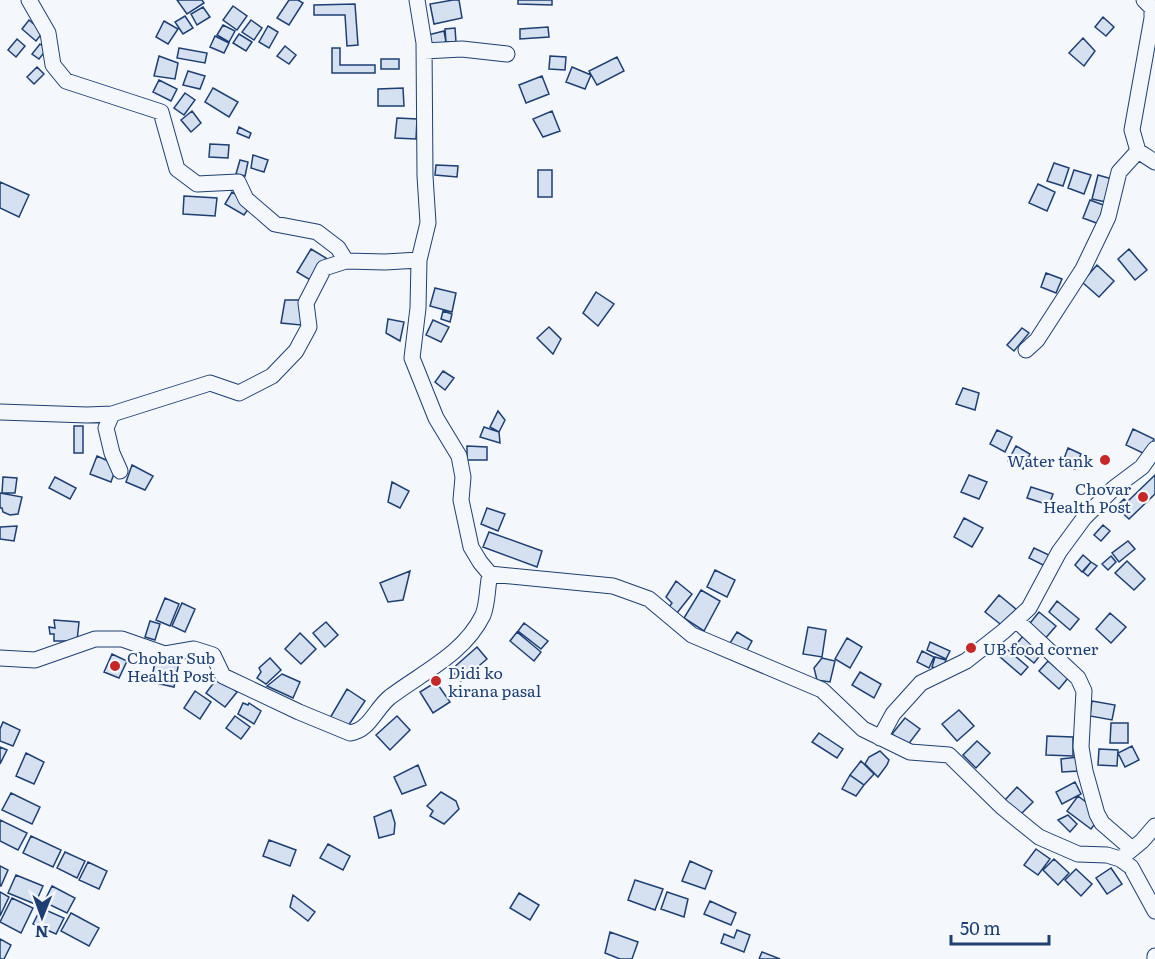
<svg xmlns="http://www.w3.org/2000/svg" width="1155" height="959" viewBox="0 0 1155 959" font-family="Literata,serif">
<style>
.building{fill:#d5e0f0;stroke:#1d3f73;stroke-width:1.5}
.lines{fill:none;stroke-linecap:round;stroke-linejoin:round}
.minor-casing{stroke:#1d3f73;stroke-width:17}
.minor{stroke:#f4f7fb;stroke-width:15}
.poi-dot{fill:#c62828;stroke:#f4f7fb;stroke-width:2}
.labels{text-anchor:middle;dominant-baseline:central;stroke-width:4.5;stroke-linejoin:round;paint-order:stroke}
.poi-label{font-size:16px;fill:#1d3f73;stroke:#f4f7fb;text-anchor:start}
</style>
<rect width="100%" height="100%" fill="#f4f7fb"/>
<path class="building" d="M177 0H202L204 3 187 14Z
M289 0H298L303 3 289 25 277 18Z
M453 0H459L462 18 434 24 430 4Z
M518 0H552V5L518 4Z
M355 4 358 45 347 46 345 15H314V5Z
M233 6 247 16 237 30 223 20Z
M203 7 210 17 197 25 191 14Z
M185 16 193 28 183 34 175 22Z
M1103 17 1114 27 1106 36 1095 27Z
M29 20 43 32 36 41 22 29Z
M251 20 262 28 254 40 242 32Z
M164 21 178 29 168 44 156 37Z
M223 25 235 31 229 42 217 35Z
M268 26 278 32 269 48 259 42Z
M548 27 549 37 520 39V29Z
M455 28 456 42H446L445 29Z
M444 31 446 42 431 46 428 35Z
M239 34 252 42 246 51 233 43Z
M215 36 229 43 224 53 210 47Z
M1083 38 1095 51 1084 66 1069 53Z
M17 39 25 46 16 57 8 50Z
M40 44 47 49 39 59 32 54Z
M285 46 296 55 289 64 277 56Z
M179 48 207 53 205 63 177 58Z
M332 48H340V65H375V73H332Z
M159 56 178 63 175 79 154 76Z
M550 56 566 57 565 70 549 69Z
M617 57 624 71 597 85 589 71Z
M381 59H399V69H381Z
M37 67 44 74 34 84 27 77Z
M572 67 591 75 585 89 566 82Z
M188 71 205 76 200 89 183 85Z
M542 76 549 94 526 103 519 85Z
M159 80 177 89 171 101 153 92Z
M213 88 238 102 229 117 205 102Z
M403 88 404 106H378V89Z
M185 93 195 100 184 115 174 108Z
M192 111 201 123 191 132 181 120Z
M552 111 560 131 543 137 533 119Z
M397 118 417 119 416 139 395 138Z
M239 127 251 133 249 138 237 133Z
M210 144 229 145 228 158 209 157Z
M253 155 268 160 264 172 251 168Z
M240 160 248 162 245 176 236 174Z
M1054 163 1069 168 1063 186 1047 181Z
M436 165 458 166 457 177 435 175Z
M538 170H552V197H538Z
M1074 170 1091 175 1084 194 1068 188Z
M1098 175 1112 179 1106 202 1092 199Z
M0 182 29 195 19 217 0 208Z
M1038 184 1055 192 1047 211 1029 203Z
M232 192 251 205 244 215 225 204Z
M184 196 217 198 215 216 183 214Z
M1090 200 1106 206 1099 224 1083 218Z
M311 249 326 258 312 281 297 272Z
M1129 249 1147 270 1135 280 1118 259Z
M1097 265 1114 281 1099 297 1082 282Z
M1046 273 1062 279 1056 293 1041 287Z
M435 288 456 293 452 312 430 306Z
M596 292 614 304 598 326 583 313Z
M285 300H303L301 325 281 323Z
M443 311 452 314 450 322 441 319Z
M388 319 404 322 400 341 386 333Z
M433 320 449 327 441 342 426 335Z
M549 327 561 339 553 354 537 338Z
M1022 328 1029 333 1014 351 1007 345Z
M443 371 454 378 445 390 435 382Z
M963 388 979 393 975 410 956 404Z
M498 411 505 420 499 432 490 427Z
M74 426H83V453H74Z
M484 427 499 432 500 443 480 437Z
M1133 429 1154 439 1147 455 1126 445Z
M997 430 1012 437 1005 452 990 444Z
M467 446 487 447V460H467Z
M1016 446 1030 454 1023 469 1008 461Z
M1068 448 1081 454 1075 469 1062 464Z
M97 456 117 465 111 482 90 474Z
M132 465 153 476 145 490 126 482Z
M969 475 987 482 979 499 961 492Z
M1155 475V494L1129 519 1116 507 1124 499 1127 502Z
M3 477 17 478 15 493H2Z
M55 477 76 488 70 499 49 488Z
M392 482 409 491 400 508 388 502Z
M1031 487 1053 494 1049 505 1027 498Z
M0 493 22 497 18 514 10 515 3 512 2 508H0Z
M487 508 505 514 498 531 481 524Z
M964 518 983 528 972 547 954 537Z
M1103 525 1110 531 1101 541 1094 535Z
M17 526 14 541 0 539V527Z
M489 532 542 551 537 567 483 547Z
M1128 541 1135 549 1119 562 1112 553Z
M1034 548 1051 556 1045 566 1029 558Z
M1083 555 1091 562 1082 572 1075 565Z
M1111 556 1116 562 1108 570 1102 564Z
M1127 561 1145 579 1134 590 1115 573Z
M1091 562 1097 566 1088 576 1083 572Z
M715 570 735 580 727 597 707 587Z
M410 571 403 600 388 602 380 583Z
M676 581 692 594 677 613 669 607 672 603 666 597Z
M701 590 720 601 704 631 684 618Z
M999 595 1017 610 1004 627 985 612Z
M165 598 179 604 170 626 156 620Z
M1057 601 1079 619 1070 630 1049 612Z
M182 603 195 609 185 632 172 626Z
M1039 612 1056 626 1043 641 1027 627Z
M1110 613 1126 627 1111 643 1096 629Z
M54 620 79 622 77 641H54V634H50L49 627 55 628Z
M150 621 160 624 155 640 145 637Z
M326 622 338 635 325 647 313 633Z
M524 623 548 641 541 649 518 631Z
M808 627 826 630 822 657 803 654Z
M517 632 541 652 534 661 510 641Z
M737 632 752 641 746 652 730 643Z
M300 633 316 649 301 664 285 649Z
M1023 636 1042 653 1034 663 1014 647Z
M847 638 862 647 850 668 835 659Z
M930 642 950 651 946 659 927 650Z
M477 647 487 659 461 681 451 670Z
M1008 650 1028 667 1021 675 999 656Z
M922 651 934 657 929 668 917 662Z
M112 654 127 661 119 678 104 672Z
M156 657 179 662 174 687 151 682Z
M935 657 946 660 942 670 932 667Z
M270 658 281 670 266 684 257 678 261 672 259 668Z
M822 658 835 661 830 682 817 680 814 668Z
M1048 661 1068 678 1059 689 1039 671Z
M860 672 881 684 874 698 852 685Z
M282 674 300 682 293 698 267 686Z
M218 677 237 692 225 707 206 693Z
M436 682 450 702 433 713 420 692Z
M347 689 365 701 348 726 330 718Z
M195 691 211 702 200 719 184 708Z
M1092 701 1115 705 1112 720 1090 716Z
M243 703 248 705 249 703 261 711 254 724 238 714Z
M959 710 974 726 957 741 942 724Z
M235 716 250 727 241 739 226 728Z
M397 716 410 730 390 750 376 735Z
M905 718 920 729 907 746 892 734Z
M3 722 20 730 13 746 0 741V729Z
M1111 723H1128V743H1110Z
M819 733 843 749 837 758 812 742Z
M1047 736 1073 737V756L1046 755Z
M977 741 990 753 976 768 963 755Z
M1132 746 1139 760 1125 767 1118 753Z
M0 747 7 750 0 764Z
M1099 749 1118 750 1117 766 1098 765Z
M880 751 889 760 887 765 878 777 865 764 869 757Z
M26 753 44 762 34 784 16 776Z
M1078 757 1079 771 1062 772 1061 759Z
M861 761 874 774 864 785 850 775Z
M418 765 426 785 402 794 394 777Z
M850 775 864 785 856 796 842 789Z
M1075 782 1081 794 1062 804 1056 792Z
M1017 787 1033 802 1020 815 1005 800Z
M441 792 456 801 459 809 444 824 430 816 433 811 427 806Z
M11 793 40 807 32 824 2 810Z
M1078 796 1095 809 1097 821 1091 829 1067 811Z
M391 810 395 823 394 834 379 838 374 817Z
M1068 815 1077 824 1070 832 1058 820Z
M0 820 27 833 18 850 0 841Z
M31 836 61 850 53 867 23 853Z
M269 840 296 850 290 866 263 856Z
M328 844 350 856 343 870 320 858Z
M1036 849 1050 859 1038 875 1024 865Z
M65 852 85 861 77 878 57 868Z
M1054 859 1069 873 1058 885 1043 870Z
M690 861 712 871 705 889 682 881Z
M88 862 107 871 99 889 79 880Z
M0 866 8 870 1 886H0Z
M1111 868 1122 884 1107 894 1096 878Z
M1076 869 1092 884 1081 896 1065 880Z
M16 875 43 886 35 904 8 893Z
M635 880 663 889 655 910 628 900Z
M52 886 75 898 67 913 44 902Z
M0 892 9 897 0 916Z
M667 892 688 899 684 917 661 909Z
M519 893 539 905 530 920 510 908Z
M293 895 315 912 308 921 290 907Z
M12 898 33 908 21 933 0 922Z
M710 901 736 913 731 925 704 914Z
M41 908 64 918 56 934 33 924Z
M71 913 99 928 89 946 61 931Z
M737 930 750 935 744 952 721 943 724 934 734 938Z
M610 932 638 942 632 959H620L605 953Z
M0 939 11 945 4 959H0Z
M762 952 780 959H759Z"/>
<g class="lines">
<defs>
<path id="minor" d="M29 0 48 33 53 65 66 81 161 112 177 169 197 184 238 182 246 199 275 224 317 232 338 248 346 261 385 262 419 260
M417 0 424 43 425 176 428 223 419 260 418 308 412 358 436 418 459 456 463 477 461 500 471 547 480 562 490 574 613 586 649 599 692 635 822 690 863 729 910 752 949 755 1002 807 1039 837 1078 854 1107 855 1120 859 1131 867 1155 911
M1144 0 1152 8V18L1132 130 1138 151 1155 162
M424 51 462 49 507 54
M1026 350 1037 340 1083 269 1108 217 1119 172 1138 151
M0 412 87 415 112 414
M120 471 112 453 106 428 112 414 210 383 239 393 272 376 296 351 309 327 306 303 324 268 346 261
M1016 620 1078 678 1084 691 1081 747 1085 771 1097 814 1102 823 1132 849
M0 658 35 660 95 639H122L165 654 194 649 213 655 223 676 299 712 350 733C370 730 375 709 390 697 423 672 464 654 483 615 488 603 487 586 490 574
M880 738 893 714 921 683 966 661 1004 631 1029 608 1059 552 1084 518 1114 488 1142 467 1155 449
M1125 855 1142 841 1155 826
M1155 959V956"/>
</defs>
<use href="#minor" class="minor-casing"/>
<use href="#minor" class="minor"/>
</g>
<g class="poi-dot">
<circle cx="1105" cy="460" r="6"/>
<circle cx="1143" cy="497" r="6"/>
<circle cx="971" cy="648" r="6"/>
<circle cx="115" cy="666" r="6"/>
<circle cx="436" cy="681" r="6"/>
</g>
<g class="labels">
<g class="poi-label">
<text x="1093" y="460" text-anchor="end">Water tank</text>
<text x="1131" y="488" text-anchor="end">Chovar<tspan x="1131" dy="18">Health Post</tspan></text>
<text x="983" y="648">UB food corner</text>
<text x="127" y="657">Chobar Sub<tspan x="127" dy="18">Health Post</tspan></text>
<text x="448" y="672">Didi ko<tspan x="448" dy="18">kirana pasal</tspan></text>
</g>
</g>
<g transform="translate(42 917) rotate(181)" stroke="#f4f7fb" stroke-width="4.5" paint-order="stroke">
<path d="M0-4.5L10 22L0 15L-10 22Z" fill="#1d3f73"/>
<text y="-9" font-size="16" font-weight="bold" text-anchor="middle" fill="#1d3f73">N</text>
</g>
<path d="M951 935v9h98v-9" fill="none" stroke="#1d3f73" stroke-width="3"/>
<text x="960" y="935" font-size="18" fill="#1d3f73" stroke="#f4f7fb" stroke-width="4.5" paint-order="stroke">50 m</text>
</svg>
